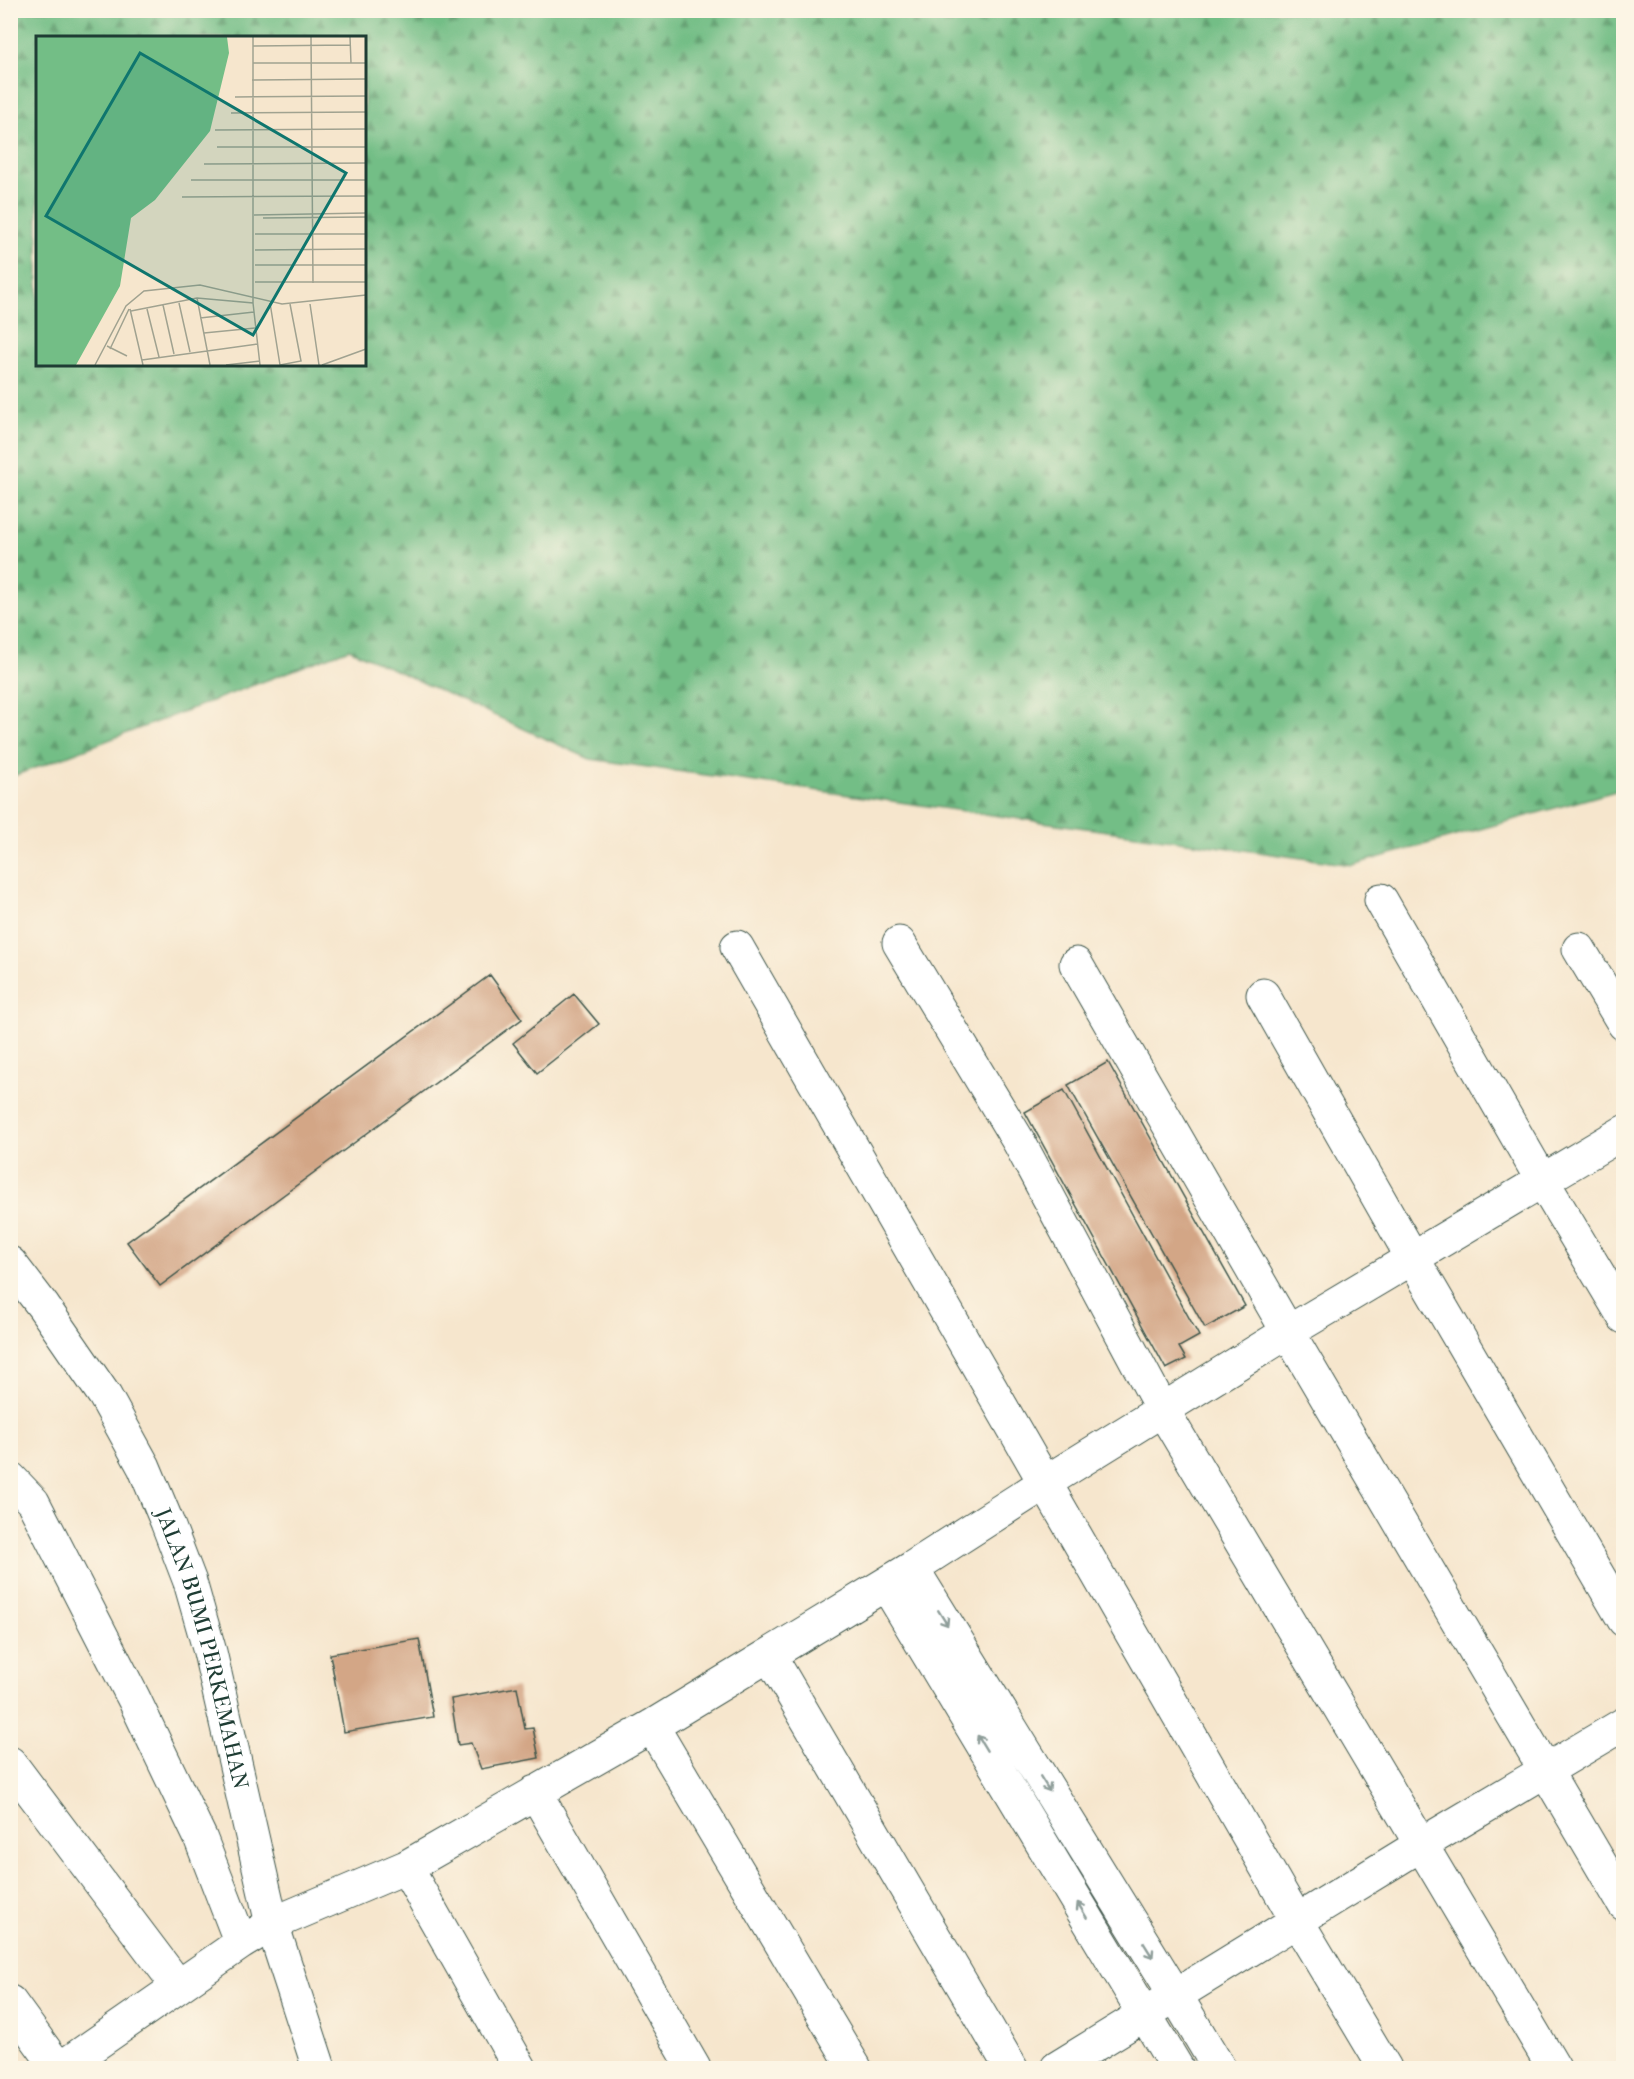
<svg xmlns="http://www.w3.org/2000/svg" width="1634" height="2079" viewBox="0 0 1634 2079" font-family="'IM FELL French Canon',serif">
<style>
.forest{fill:url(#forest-firs);stroke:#497e5d;stroke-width:1.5;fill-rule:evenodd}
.building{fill:#d3a686}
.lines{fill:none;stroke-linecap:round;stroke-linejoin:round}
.minor-casing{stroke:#3f564b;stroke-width:35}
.tertiary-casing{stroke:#3f564b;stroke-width:35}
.minor{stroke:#fff;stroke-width:33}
.tertiary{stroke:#fff;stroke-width:33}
.oneway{stroke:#8f9e9a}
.labels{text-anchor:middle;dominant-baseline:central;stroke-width:4.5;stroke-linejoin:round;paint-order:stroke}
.street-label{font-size:22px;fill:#1f3d34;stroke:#fcf5e5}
.inset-road{fill:none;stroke:#a0a290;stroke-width:1.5}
.view{fill:#0f766e;fill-opacity:0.15;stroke:#0f766e;stroke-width:3}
.inset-edge{fill:none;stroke:#1f3d34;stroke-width:3}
</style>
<defs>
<pattern id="forest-firs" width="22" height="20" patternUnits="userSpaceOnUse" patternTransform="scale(1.5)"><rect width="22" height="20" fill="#73be86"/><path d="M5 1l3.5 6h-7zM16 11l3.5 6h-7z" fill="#5e9c6e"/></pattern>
</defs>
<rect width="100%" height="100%" fill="#fcf5e5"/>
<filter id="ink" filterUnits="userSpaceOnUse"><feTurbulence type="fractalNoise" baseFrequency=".0167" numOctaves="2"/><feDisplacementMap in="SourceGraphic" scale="12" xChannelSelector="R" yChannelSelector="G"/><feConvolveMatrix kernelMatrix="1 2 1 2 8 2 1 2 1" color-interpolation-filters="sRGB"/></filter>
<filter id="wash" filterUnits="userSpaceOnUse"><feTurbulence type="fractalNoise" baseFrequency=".008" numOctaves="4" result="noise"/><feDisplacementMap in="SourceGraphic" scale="24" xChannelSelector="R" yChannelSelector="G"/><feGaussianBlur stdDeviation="1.35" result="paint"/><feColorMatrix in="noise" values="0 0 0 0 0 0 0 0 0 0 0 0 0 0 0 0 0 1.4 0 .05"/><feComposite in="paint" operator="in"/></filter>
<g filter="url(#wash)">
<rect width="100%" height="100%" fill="#f6e6cd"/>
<path class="forest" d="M11 10 1623 11V789L1352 865 590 759 349 649 11 777ZM38 38H364V364H38Z"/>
<g id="blocks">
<path class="building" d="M490 975 522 1019 160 1286 127 1242Z
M574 994 599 1024 537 1073 513 1043Z
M1108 1062 1245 1306 1205 1328 1068 1085Z
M1064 1090 1199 1336 1179 1347 1186 1359 1166 1369 1025 1112Z
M419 1639 433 1717 344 1732 330 1654Z
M517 1687 525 1729 533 1728 539 1758 481 1769 471 1743 458 1745 451 1699Z"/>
</g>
</g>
<g filter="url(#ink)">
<use href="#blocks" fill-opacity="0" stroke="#3f564b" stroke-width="1.5"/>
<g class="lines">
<defs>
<path id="minor" d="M1381 900 1542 1180 1624 1317
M899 943 1019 1142 1162 1409 1554 2068
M737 947 1297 1921 1385 2068
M1579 949 1624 1024
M1076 964 1288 1332 1624 1904
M1263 995 1412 1257 1624 1620
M10 1478 33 1502 134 1699 200 1837 241 1943 61 2068
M912 1568 1176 1996 1219 2068
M886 1584 1177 2068
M770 1656 1011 2068
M652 1726 855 2068
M10 1763 178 1986
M535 1792 694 2068
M406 1867 520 2068
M241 1943 272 1924 406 1867 652 1726 912 1568 1046 1482 1288 1332 1624 1132
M10 2002 58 2068
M1057 2068 1422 1844 1624 1724"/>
<g id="tertiary">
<path id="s1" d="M10 1263 43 1306 105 1396 144 1467 167 1522 190 1582 210 1652 272 1924 319 2068"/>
</g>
</defs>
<use href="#minor" class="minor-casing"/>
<use href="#tertiary" class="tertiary-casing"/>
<use href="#minor" class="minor"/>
<use href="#tertiary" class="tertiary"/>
</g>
<defs><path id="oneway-shaft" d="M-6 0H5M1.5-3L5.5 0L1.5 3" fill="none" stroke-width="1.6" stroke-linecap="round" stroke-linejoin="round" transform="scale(1.5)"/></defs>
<g class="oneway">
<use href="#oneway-shaft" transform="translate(943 1618) rotate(58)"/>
<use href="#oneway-shaft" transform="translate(982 1743) rotate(-121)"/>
<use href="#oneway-shaft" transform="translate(1045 1784) rotate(58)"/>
<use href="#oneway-shaft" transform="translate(1082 1910) rotate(-121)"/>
<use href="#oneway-shaft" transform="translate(1148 1950) rotate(58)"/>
</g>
</g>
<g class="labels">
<g class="street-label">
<text stroke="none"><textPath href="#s1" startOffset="436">JALAN BUMI PERKEMAHAN</textPath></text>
</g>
</g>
<g transform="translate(36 36)">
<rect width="330" height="330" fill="#f6e6cd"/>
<path d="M0 1H191L193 17 174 95 119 164 95 182 84 250 40 329H0Z" fill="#73be86"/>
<path class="inset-road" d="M217 1V267M275 1 277 247M314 1 315 27M217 10 315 9M217 27H330M216 44 330 43M199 61 330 60M195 77 330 76M179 94 330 93M181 111H330M168 128 330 127M155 144H330M146 161 330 160M218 179 330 177M227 182 330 181M219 198H330M219 214 330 213M219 229H330M219 246H330M161 262 174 329M143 267 154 316M234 267 244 329M274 268 283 329M127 269 138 318M94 273 107 329M111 273 123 321M95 275 161 262 217 267 224 329M164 282 218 276M168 297 219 292M71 310 91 320M74 313 93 273M106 324 221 308M59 329 90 270 108 255 164 249 246 268 330 259M190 329 224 325M244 329 265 325 254 268M286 329 330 313"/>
<path class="view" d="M104 17 310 137 217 299 10 180Z"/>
<rect width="330" height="330" class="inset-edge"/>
</g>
<rect width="1634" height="2079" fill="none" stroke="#fcf5e5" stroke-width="36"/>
</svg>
